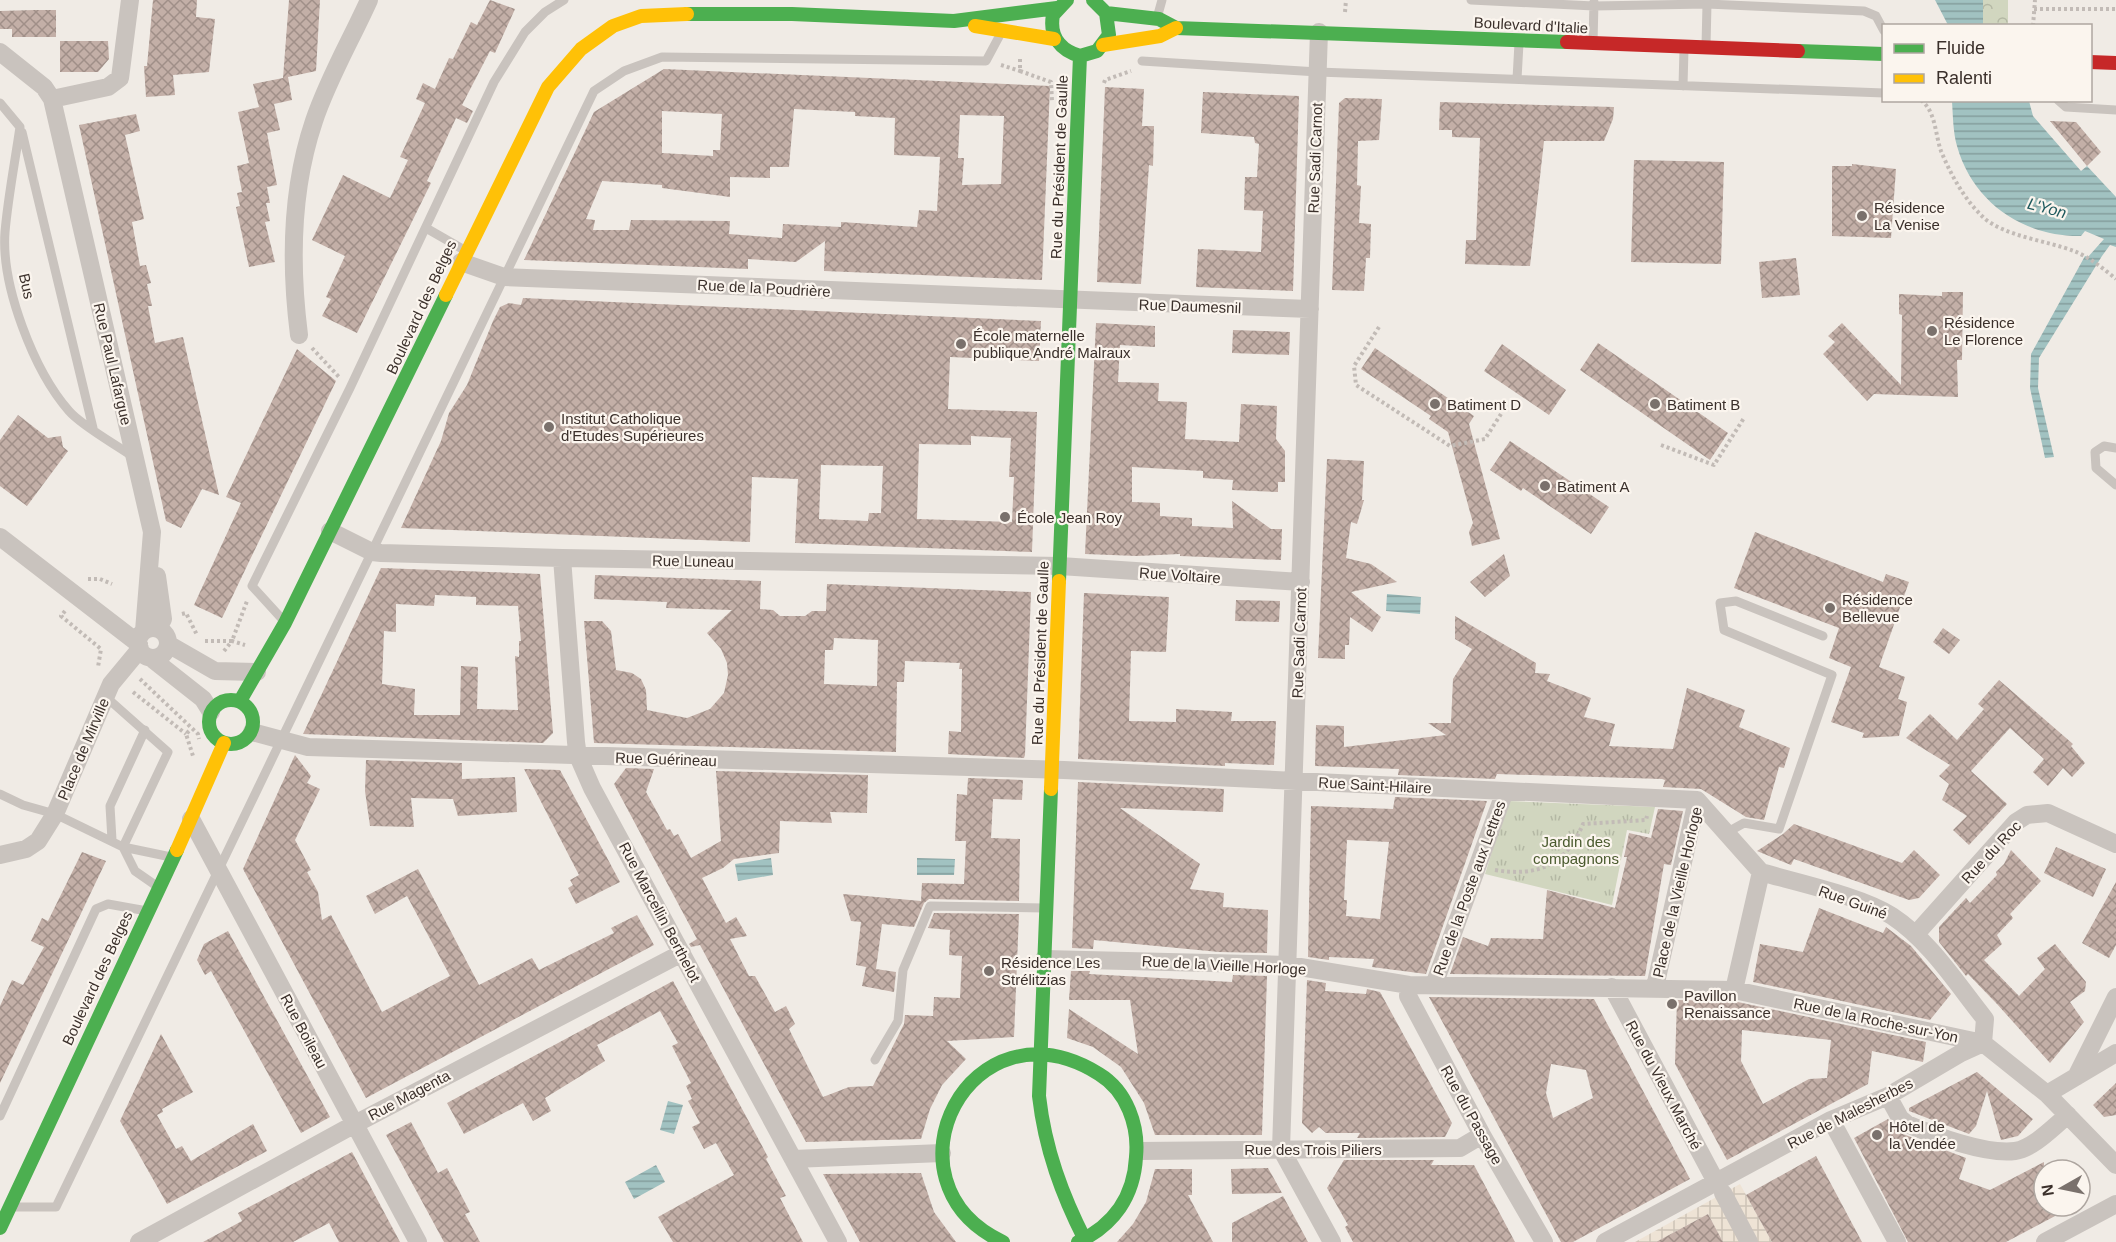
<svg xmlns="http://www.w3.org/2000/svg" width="2116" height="1242" viewBox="0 0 2116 1242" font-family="Arial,sans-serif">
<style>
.forest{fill:url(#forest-crowns)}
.park{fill:url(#park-tufts)}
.plaza{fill:url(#plaza-grid)}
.water{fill:url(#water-rules)}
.building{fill:url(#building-cross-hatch);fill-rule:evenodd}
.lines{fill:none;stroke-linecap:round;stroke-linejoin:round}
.path{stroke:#c2bbb6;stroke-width:4;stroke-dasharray:3 3;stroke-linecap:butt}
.lane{stroke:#c9c3be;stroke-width:9}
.street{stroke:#c9c3be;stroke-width:18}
.fast{stroke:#4caf50;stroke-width:14}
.slow{stroke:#ffc107;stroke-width:14}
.jam{stroke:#c62828;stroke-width:14}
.poi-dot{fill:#7a716c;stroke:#fbf5ee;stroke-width:2}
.labels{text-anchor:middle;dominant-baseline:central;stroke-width:4.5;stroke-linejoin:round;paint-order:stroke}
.street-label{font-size:15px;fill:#3b302b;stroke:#fbf5ee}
.poi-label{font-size:15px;fill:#3b302b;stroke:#fbf5ee;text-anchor:start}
.park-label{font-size:15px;fill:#4a5a2e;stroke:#fbf5ee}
.water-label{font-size:16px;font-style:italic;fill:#1f5a5e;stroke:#fbf5ee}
</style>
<defs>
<pattern id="forest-crowns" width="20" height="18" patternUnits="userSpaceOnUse" patternTransform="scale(1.5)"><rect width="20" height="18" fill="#d1d6bf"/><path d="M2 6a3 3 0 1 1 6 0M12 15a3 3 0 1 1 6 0" fill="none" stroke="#b4b8a4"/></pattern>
<pattern id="park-tufts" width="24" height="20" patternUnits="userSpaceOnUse" patternTransform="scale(1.5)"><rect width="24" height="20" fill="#d1d6bf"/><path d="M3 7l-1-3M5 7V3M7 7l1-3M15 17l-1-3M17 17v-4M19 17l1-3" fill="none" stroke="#b4b8a4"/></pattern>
<pattern id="plaza-grid" width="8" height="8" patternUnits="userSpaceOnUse" patternTransform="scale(1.5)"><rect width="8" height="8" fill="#eee3d5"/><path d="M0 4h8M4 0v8" fill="none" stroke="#cdc3b7"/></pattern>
<pattern id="water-rules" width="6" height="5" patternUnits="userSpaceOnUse" patternTransform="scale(1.5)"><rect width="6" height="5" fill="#a1c2c1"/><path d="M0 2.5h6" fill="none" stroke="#849e9d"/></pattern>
<pattern id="building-cross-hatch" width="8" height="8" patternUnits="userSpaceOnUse" patternTransform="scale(1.5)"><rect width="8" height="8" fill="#c3afa7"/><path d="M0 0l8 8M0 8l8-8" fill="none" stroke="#a08f88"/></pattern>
</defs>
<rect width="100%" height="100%" fill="#f0ebe5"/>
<path class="forest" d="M1970 0H2008V25H1974Z"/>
<path class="park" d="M1508 801 1655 807 1649 834 1627 830 1612 905 1485 874Z"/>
<path class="plaza" d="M1740 1184 1772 1242H1723L1708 1214 1656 1242H1635Z"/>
<path class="water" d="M1935 0H1983V25H1948Z
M1952 101H2029L2033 116 2081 171 2087 166 2116 197V247L2110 245 2102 256 2039 358 2038 388 2054 457 2045 458 2030 388 2031 354 2085 256 2088 257 2104 239 2085 231 2081 236C2024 237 1973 203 1957 146 1953 132 1953 116 1952 101Z
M1387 594 1421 597 1420 614 1386 611Z
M771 858 773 875 738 881 735 864Z
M917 858 955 859 954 875H917Z
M668 1101 683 1105 674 1134 660 1130Z
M656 1165 665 1182 634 1199 625 1182Z"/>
<path class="building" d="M153 0H197L196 17 215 19 209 72 173 75 175 95 146 97 144 66H147Z
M289 0H320L316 71 288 77 292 100 274 104 280 130 267 133 277 185 267 187 270 203H266L270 221 265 222 275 262 249 267 236 207 240 206 237 193 242 192 237 166 249 163 238 112 259 107 253 84 283 78Z
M490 0 515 9 495 53 490 51 462 105 473 111 467 123 456 118 427 181 431 183 357 333 322 316 331 299 326 297 345 256 312 240 343 175 390 198 408 160 400 157 425 103 416 99 423 83 435 89 449 58 453 59 471 22 477 25Z
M34 10H56V37H12V29H0V11Z
M60 41H108L109 59 98 72H60Z
M664 69 1050 86 1042 280 824 271 825 241 796 262 748 259V269L524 260 594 112ZM794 109 855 112V116L895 118 894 155 940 157 937 211 919 210 917 227 841 222V227L783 224 782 238 729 234 730 221 631 220 629 230H593L595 220 586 219 602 181 662 185V188L730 197V177L770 178V167H789ZM662 111 722 114 720 150H713V156L662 153ZM960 115 1004 116 1001 184 962 185 964 158H958Z
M1105 87 1144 89 1142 126H1154L1153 166 1149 165 1141 284 1097 282Z
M1203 92 1299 96 1293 291 1196 287 1198 249 1261 252 1262 232 1263 211 1244 210 1245 177H1257L1259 144 1255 143 1254 137 1201 133Z
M1345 98 1382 99 1379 140 1358 141 1357 185 1361 186 1359 223 1371 224 1370 258H1366L1364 291 1332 290 1339 103Z
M1440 102 1614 107 1613 119 1604 141H1544L1530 266 1465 264 1466 240H1476L1480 138 1452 137V130H1439Z
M136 114 140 131 125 135 144 219 132 222 140 266 146 265 151 283 147 284 152 306H148L155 343 183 337 219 495 202 489 181 528 166 521 79 125Z
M2050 121 2076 122 2101 152 2087 166Z
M1634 160 1724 162 1721 264 1631 262Z
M1852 164 1896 169 1891 238 1832 236V166H1852Z
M1796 258 1800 295 1762 298 1759 262Z
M1942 292H1963L1962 360H1957L1958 397 1874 394 1867 401 1823 354 1835 342 1828 336 1842 323 1901 385 1902 315 1899 314V294L1942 296Z
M523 298 1041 321 1039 361 950 357 948 409 1037 412 1032 552 795 543 798 479 752 477 750 542 401 528 441 441 449 413 467 385 493 321 500 307 509 303 521 305ZM971 436 1011 438 1009 477H1014L1012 522 917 519 919 444 971 445ZM821 465 883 466 881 513H869L868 521 819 519Z
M1096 323 1155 326V347L1120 345 1118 382 1159 383 1158 401 1187 402 1185 439 1239 442 1241 404 1277 406 1276 439 1285 451V482H1278V492L1232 490 1233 480 1203 478V471L1132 467V502L1160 503V516L1192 518V526L1233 528 1232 501 1271 529H1282L1281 560 1180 556V554L1137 556 1085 554Z
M1233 330 1290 332 1289 355 1232 353Z
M1598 343 1728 433 1710 460 1580 370Z
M1502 344 1566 390 1549 415 1484 371Z
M1375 348 1474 416 1469 424 1500 539 1472 546 1469 532 1473 523 1448 432 1429 419 1431 416 1361 369Z
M297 349 336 381 222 618 194 605 241 503 226 497Z
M18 415 48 438 61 436 63 447 68 451 27 506 0 486V440Z
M1510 441 1609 507 1591 534 1523 488 1521 491 1490 470Z
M1327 459 1364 461 1362 500H1364L1357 524 1351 522 1346 558 1371 564 1397 582 1351 592 1381 617 1372 632 1350 617 1349 645H1345V659L1318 658Z
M1755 532 1883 582 1886 574 1909 582 1879 667 1905 677 1898 699 1907 702 1899 736 1862 738 1864 733 1831 722 1851 667 1829 658 1839 628 1734 588Z
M1504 554 1510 576 1485 597 1470 582Z
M381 568 540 574 553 733 543 743 303 734ZM435 595 476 597V605L518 606 521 641H519V657L515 656 518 710 477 709 478 667 461 666 460 715H414L415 689 382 684 384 631 396 632V604L434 606Z
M595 575 761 581 760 609 773 610 780 616H805L812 611H826L827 584 1031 592 1025 755 1024 758 948 754 949 731 961 732 962 669H959L960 663 905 661 904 682H897L896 752 594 743 584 621H602L611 631 616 670 632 673 641 679 646 690 647 710 687 718 710 709 724 693 728 675 727 663 721 649 707 633 732 610 666 608 667 602 594 599ZM834 638 878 640 877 686 824 684 825 650H833Z
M1084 593 1169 597 1166 652 1131 651 1129 721 1176 722V709L1232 712 1231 721H1276L1274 765 1225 763V766L1078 759Z
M1236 600 1280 601 1279 622 1235 621Z
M1455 616 1536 663 1535 673 1550 674 1547 681 1591 698 1584 717 1615 724 1609 746 1673 749 1687 688 1745 710 1739 727 1790 748 1784 768 1779 767 1764 820 1746 817 1701 789 1663 787 1665 780 1662 779 1497 774 1495 779 1398 775 1399 769 1315 766 1316 725 1344 726V747L1446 735 1428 723H1451L1453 679 1472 649 1455 639Z
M1943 628 1960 640 1949 654 1933 642Z
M1999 680 2073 744 2071 746 2085 763 2072 777 2063 768 2048 786 2033 772 2044 759 2010 728 1971 771 2007 804 1969 845 1953 830 1967 816 1942 800 1949 784 1939 776 1950 765 1906 738 1930 714 1957 740 1984 709 1978 704Z
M295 755 311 776 307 783 320 789 295 840 311 870 307 872 318 892 322 920 331 915 382 1012 450 976 407 896 375 914 366 896 418 869 479 985 532 958 539 970 614 933 611 928 637 915 654 945 366 1098 243 869Z
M366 760 462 763V779L515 777 517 812 458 816 453 799 411 798 414 827 370 826 365 791Z
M626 768 654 769 646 792 667 830 670 829 674 836 678 834 691 858 721 841 716 771 868 775 867 813 830 812 832 823 780 821 779 853 734 859 723 868 702 878 726 923 736 917 747 936 730 939 749 976H755L775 1012 786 1006 795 1024 789 1029 823 1097 849 1087 873 1086 904 1024 905 1015 933 1016 934 997 960 998 962 956 949 955 950 930 928 928 934 913 1019 914 1014 1037 947 1041 966 1059 942 1085 930 1109 921 1139 806 1142 700 945 691 947 689 944 697 939 614 784Z
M524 769 560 770 620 882 576 904 568 888 573 885 570 880 579 875Z
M968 778 1023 780 1022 800 993 799 991 838 1020 839 1019 901 929 899 924 903 914 927 882 924 876 969 896 972 894 992 862 986 866 967 876 969 856 965 861 922 851 921 843 894 921 901 922 883 964 884 966 841H955L957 794 967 795Z
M1078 782 1224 789 1223 812 1120 808 1200 864 1190 889 1224 893 1223 907 1268 910 1267 953 1219 952 1094 940 1093 949 1072 948Z
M1395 797 1487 801 1426 974 1372 967 1374 959 1329 957V960L1308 957 1311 806 1393 809ZM1347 840 1389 842 1380 919 1346 916 1347 900H1344Z
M1658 809 1683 811 1671 865 1664 864 1645 976 1450 974 1463 937 1488 946 1491 938 1543 939 1547 890 1615 908 1627 857H1624L1629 833 1651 838Z
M1794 824 1902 863 1914 850 1940 875 1919 898 1909 900 1794 859 1791 865 1757 851 1783 834Z
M2056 847 2106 869 2093 897 2044 873Z
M2011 850 2041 881 2010 914 2013 918 1997 935 2002 944 1984 960 2019 996 2045 969 2037 958 2055 944 2086 982 2085 991 2070 1002 2084 1022 2050 1063 1997 1004 1968 974 1966 976 1939 942V927L1966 898 1970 903 1997 875 1996 872 2004 864Z
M82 852 106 861 0 1083V1006L12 980 23 985 44 947 31 941 42 918 48 921Z
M2116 882V945L2109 958 2082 943Z
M1819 908 1883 933 1886 927 1911 946 1951 994 1930 1020 1753 982 1760 944 1803 952Z
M228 931 330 1117 301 1133 211 971 205 975 197 960 204 944Z
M1071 971H1090L1089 974 1232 982 1233 975 1267 976 1262 1135H1155L1144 1103 1121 1067 1093 1047 1067 1038 1069 1009 1138 1054 1130 1000H1069Z
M1307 980 1326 983 1325 991 1366 994 1367 989 1380 992 1452 1123 1445 1137 1357 1138 1360 1133H1326L1319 1127 1312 1133 1302 1123Z
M673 981 768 1157 766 1159 786 1196 780 1198 803 1242H673L658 1217 734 1175 716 1143 704 1149 692 1127 700 1123 688 1101 692 1099 686 1086 691 1083 672 1046 678 1043 660 1011 597 1045 605 1061 545 1098 551 1111 533 1121 523 1103 464 1134 447 1103Z
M1429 997 1594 999 1690 1179 1573 1242H1561ZM1551 1064 1586 1070 1593 1098 1553 1118 1546 1093Z
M1677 1000 1733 1001 1926 1042 1923 1062 1872 1051 1868 1084 1727 1160 1675 1064ZM1742 1030 1831 1040 1827 1078 1809 1079 1763 1104 1741 1061Z
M161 1034 193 1092 162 1109 163 1112 157 1115 176 1149 182 1146 191 1161 253 1124 267 1151 167 1204 120 1121Z
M1977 1072 2033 1119 2018 1136 2001 1140 1987 1091 1976 1126 1969 1134 1909 1111V1108Z
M2116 1083V1115L2104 1117 2093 1105Z
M1888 1119 1903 1134 1966 1158 1959 1179 1990 1190 2044 1162V1206H2074L2006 1242H1908L1854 1138Z
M411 1122 438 1173 447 1168 470 1212 465 1214 480 1242H444L386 1135Z
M352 1152 400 1242H339L329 1223 293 1242H203L242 1221 238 1213Z
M1816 1156 1862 1242H1772L1746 1195Z
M1344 1160H1434L1431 1165H1474L1515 1242H1353L1345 1227 1348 1225 1327 1188Z
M1268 1168 1282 1193 1232 1194 1231 1169Z
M1155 1169H1192V1195H1188L1213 1242H1117L1133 1224 1146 1202Z
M921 1173 934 1212 956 1242H860L823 1174Z
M1283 1196 1308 1242H1232V1223Z
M1708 1214 1723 1242H1656Z"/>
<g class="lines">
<path class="path" d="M2034 9H2116
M1345 12 1346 0
M2033 26 2035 0
M1020 59V71L1051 82 1052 101
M1001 65 1020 71
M1104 83 1105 80 1131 71
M1921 100C1936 112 1935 134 1941 151 1951 175 1964 199 1983 217 2003 236 2048 241 2074 251 2089 257 2104 269 2116 279
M1379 327 1354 366 1356 385 1450 446 1485 439 1501 414
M312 348 340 378
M1661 445 1714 465 1744 418
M88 579H100L112 584
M65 611 61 616 101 649 98 667
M182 614 186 613 197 635
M205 641H232L247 601
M224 651 232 641 245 645
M140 679 198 734 199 739
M133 692 186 734
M189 731 186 734 193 756
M1495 870C1538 877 1566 865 1583 824L1646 820 1647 816"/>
<path class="lane" d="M1471 0 1594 6 1707 4 1864 11 1876 16 1884 31
M1157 18 1162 0
M1593 43 1594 2
M1706 46 1707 4
M1142 61 1318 72 1884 93
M1517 79 1519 43
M1683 86 1684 49
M2058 100 2066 107 2116 110
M0 103 20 127C15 162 8 197 5 232 1 286 34 371 69 411 82 426 115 444 132 456
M22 132 93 428
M426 228 466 251
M2116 448 2104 446 2095 452 2096 468 2116 485
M283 620 252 586 350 388 494 82 525 32 545 12 564 0
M106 697 168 752 123 847
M0 794 23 805 55 814 123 847 171 857
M1726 833 1744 823 1779 829 1832 675 1724 630 1720 603 1736 601 1823 636
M112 840 110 806 145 730
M123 847 135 871 158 887
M875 1060 898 1021 903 970 930 906 1044 908
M0 1116 96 909 108 904 147 911
M13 1207H56L594 91 624 71 662 57 986 61 1001 33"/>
<path class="street" d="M1319 32 1281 1149 1332 1242
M0 52 44 87 52 99 152 532 144 631
M52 99 108 87 120 78 130 0
M461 262 504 277 1310 309
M299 335C290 264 291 189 314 121 328 79 351 40 369 0
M330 531 372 552 381 553 562 558 1060 566 1301 582
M0 537 139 644
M562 558 576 742 578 756 592 788 838 1242
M157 576 163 619 158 629
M138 643a15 15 0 1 1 30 0a15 15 0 1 1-30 0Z
M168 644 215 671 257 672
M151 658 203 699 211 712
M252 732 308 747 1064 770 1697 800
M191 819 418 1242
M0 855 26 849 38 841 55 814 111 684 140 649
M1761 872C1798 883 1861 896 1892 916 1930 941 1957 984 1985 1019L1983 1043
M1916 934 2016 822 2027 815 2048 813 2116 844
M1044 959 1288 965 1409 985 1734 990 1761 872
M1409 985 1408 996 1482 1135 1544 1242
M1434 985 1505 791
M1612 987 1716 1182
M1655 987 1697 800 1761 872
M1734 990 1983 1043 2047 1094 2116 1165
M2076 1077 2116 997
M2047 1094 2116 1053
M1888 1096 1900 1118 1907 1124C1933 1135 1986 1155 2015 1151 2034 1148 2053 1127 2068 1115
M1831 1120 1897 1242
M1140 1151 1460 1148 1482 1135
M793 1159 942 1153
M1723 1193 1749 1242
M139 1242 355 1124 682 953
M1605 1242 1831 1120 1888 1096 1961 1053 1983 1043
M2045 1242 2116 1204"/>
<path class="fast" d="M1067 0 1053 15C1049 36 1060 50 1080 56L1097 51 1109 35 1106 13 1093 0
M1106 13 1159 19 1176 28 1567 42
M687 14H792L954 21 1057 8
M1798 51 1884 54
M1059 581 1080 56
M209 722a22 22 0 1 1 44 0a22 22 0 1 1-44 0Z
M240 701 285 623 446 295
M1051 789 1039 1096C1045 1149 1062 1195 1086 1242
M0 1228 177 850
M1003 1242C875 1182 970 994 1099 1074 1127 1091 1139 1126 1136 1157 1134 1196 1114 1225 1078 1242"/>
<path class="slow" d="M975 26 1054 39
M1103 45 1160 36 1176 28
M446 295 548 87 581 49 613 26 641 16 687 14
M1051 789 1059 581
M177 850 224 743"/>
<path class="jam" d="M1567 42 1798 51
M2090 62 2116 63"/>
</g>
<g class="poi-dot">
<circle cx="1862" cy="216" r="6"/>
<circle cx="1932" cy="331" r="6"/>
<circle cx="961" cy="344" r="6"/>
<circle cx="1435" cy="404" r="6"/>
<circle cx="1655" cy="404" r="6"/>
<circle cx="549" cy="427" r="6"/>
<circle cx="1545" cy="486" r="6"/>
<circle cx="1005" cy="517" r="6"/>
<circle cx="1830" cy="608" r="6"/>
<circle cx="989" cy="971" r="6"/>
<circle cx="1672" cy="1004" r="6"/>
<circle cx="1877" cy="1135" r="6"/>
</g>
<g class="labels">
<g class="street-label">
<text transform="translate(1531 25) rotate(3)">Boulevard d'Italie</text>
<text transform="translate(1315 158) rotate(-88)">Rue Sadi Carnot</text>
<text transform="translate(1059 167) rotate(-88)">Rue du Président de Gaulle</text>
<text transform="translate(27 286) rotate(77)">Bus</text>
<text transform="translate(764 288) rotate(3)">Rue de la Poudrière</text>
<text transform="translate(1190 306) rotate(2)">Rue Daumesnil</text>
<text transform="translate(421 307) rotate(-65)">Boulevard des Belges</text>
<text transform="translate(113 364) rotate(77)">Rue Paul Lafargue</text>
<text transform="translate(693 561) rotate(1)">Rue Luneau</text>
<text transform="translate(1180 575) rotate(4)">Rue Voltaire</text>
<text transform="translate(1299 643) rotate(-88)">Rue Sadi Carnot</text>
<text transform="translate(1040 653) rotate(-88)">Rue du Président de Gaulle</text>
<text transform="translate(83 749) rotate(-67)">Place de Mirville</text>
<text transform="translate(666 759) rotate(2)">Rue Guérineau</text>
<text transform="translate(1375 785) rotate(3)">Rue Saint-Hilaire</text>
<text transform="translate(1991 852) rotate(-47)">Rue du Roc</text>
<text transform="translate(1469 888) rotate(-70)">Rue de la Poste aux Lettres</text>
<text transform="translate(1677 892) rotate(-77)">Place de la Vieille Horloge</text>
<text transform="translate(1853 902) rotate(20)">Rue Guiné</text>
<text transform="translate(660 912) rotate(62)">Rue Marcellin Berthelot</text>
<text transform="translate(1224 965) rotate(3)">Rue de la Vieille Horloge</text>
<text transform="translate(97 978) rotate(-65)">Boulevard des Belges</text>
<text transform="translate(1876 1020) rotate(12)">Rue de la Roche-sur-Yon</text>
<text transform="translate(304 1031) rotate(62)">Rue Boileau</text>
<text transform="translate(1664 1085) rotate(62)">Rue du Vieux Marché</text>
<text transform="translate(409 1095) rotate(-28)">Rue Magenta</text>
<text transform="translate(1850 1113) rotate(-27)">Rue de Malesherbes</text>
<text transform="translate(1472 1115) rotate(61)">Rue du Passage</text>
<text x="1313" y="1149">Rue des Trois Piliers</text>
</g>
<g class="poi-label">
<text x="1874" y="207">Résidence<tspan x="1874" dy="17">La Venise</tspan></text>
<text x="1944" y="322">Résidence<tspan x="1944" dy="17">Le Florence</tspan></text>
<text x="973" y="335">École maternelle<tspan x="973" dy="17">publique André Malraux</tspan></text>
<text x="1447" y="404">Batiment D</text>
<text x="1667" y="404">Batiment B</text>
<text x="561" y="418">Institut Catholique<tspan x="561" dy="17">d'Etudes Supérieures</tspan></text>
<text x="1557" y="486">Batiment A</text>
<text x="1017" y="517">École Jean Roy</text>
<text x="1842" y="599">Résidence<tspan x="1842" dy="17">Bellevue</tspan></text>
<text x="1001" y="962">Résidence Les<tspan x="1001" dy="17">Strélitzias</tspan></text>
<text x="1684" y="995">Pavillon<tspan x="1684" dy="17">Renaissance</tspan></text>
<text x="1889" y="1126">Hôtel de<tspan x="1889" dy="17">la Vendée</tspan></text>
</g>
<g class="park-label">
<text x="1576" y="841">Jardin des<tspan x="1576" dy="17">compagnons</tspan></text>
</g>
<g class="water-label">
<text transform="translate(2047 208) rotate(15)">L'Yon</text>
</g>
</g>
<rect x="1882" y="24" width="210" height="78" fill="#fbf5ee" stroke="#aea6a0" stroke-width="1.5"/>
<rect x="1894" y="44" width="30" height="9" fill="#4caf50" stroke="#aea6a0" stroke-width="1.5"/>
<text x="1936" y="54" font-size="18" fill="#3b302b">Fluide</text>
<rect x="1894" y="74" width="30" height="9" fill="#ffc107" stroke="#aea6a0" stroke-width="1.5"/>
<text x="1936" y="84" font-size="18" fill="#3b302b">Ralenti</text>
<g transform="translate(2062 1188) rotate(261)"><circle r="28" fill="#fbf5ee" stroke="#aea6a0" stroke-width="1.5"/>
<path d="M0-4.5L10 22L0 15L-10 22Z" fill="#7a716c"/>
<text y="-9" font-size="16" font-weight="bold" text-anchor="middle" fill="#3b302b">N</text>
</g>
</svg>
